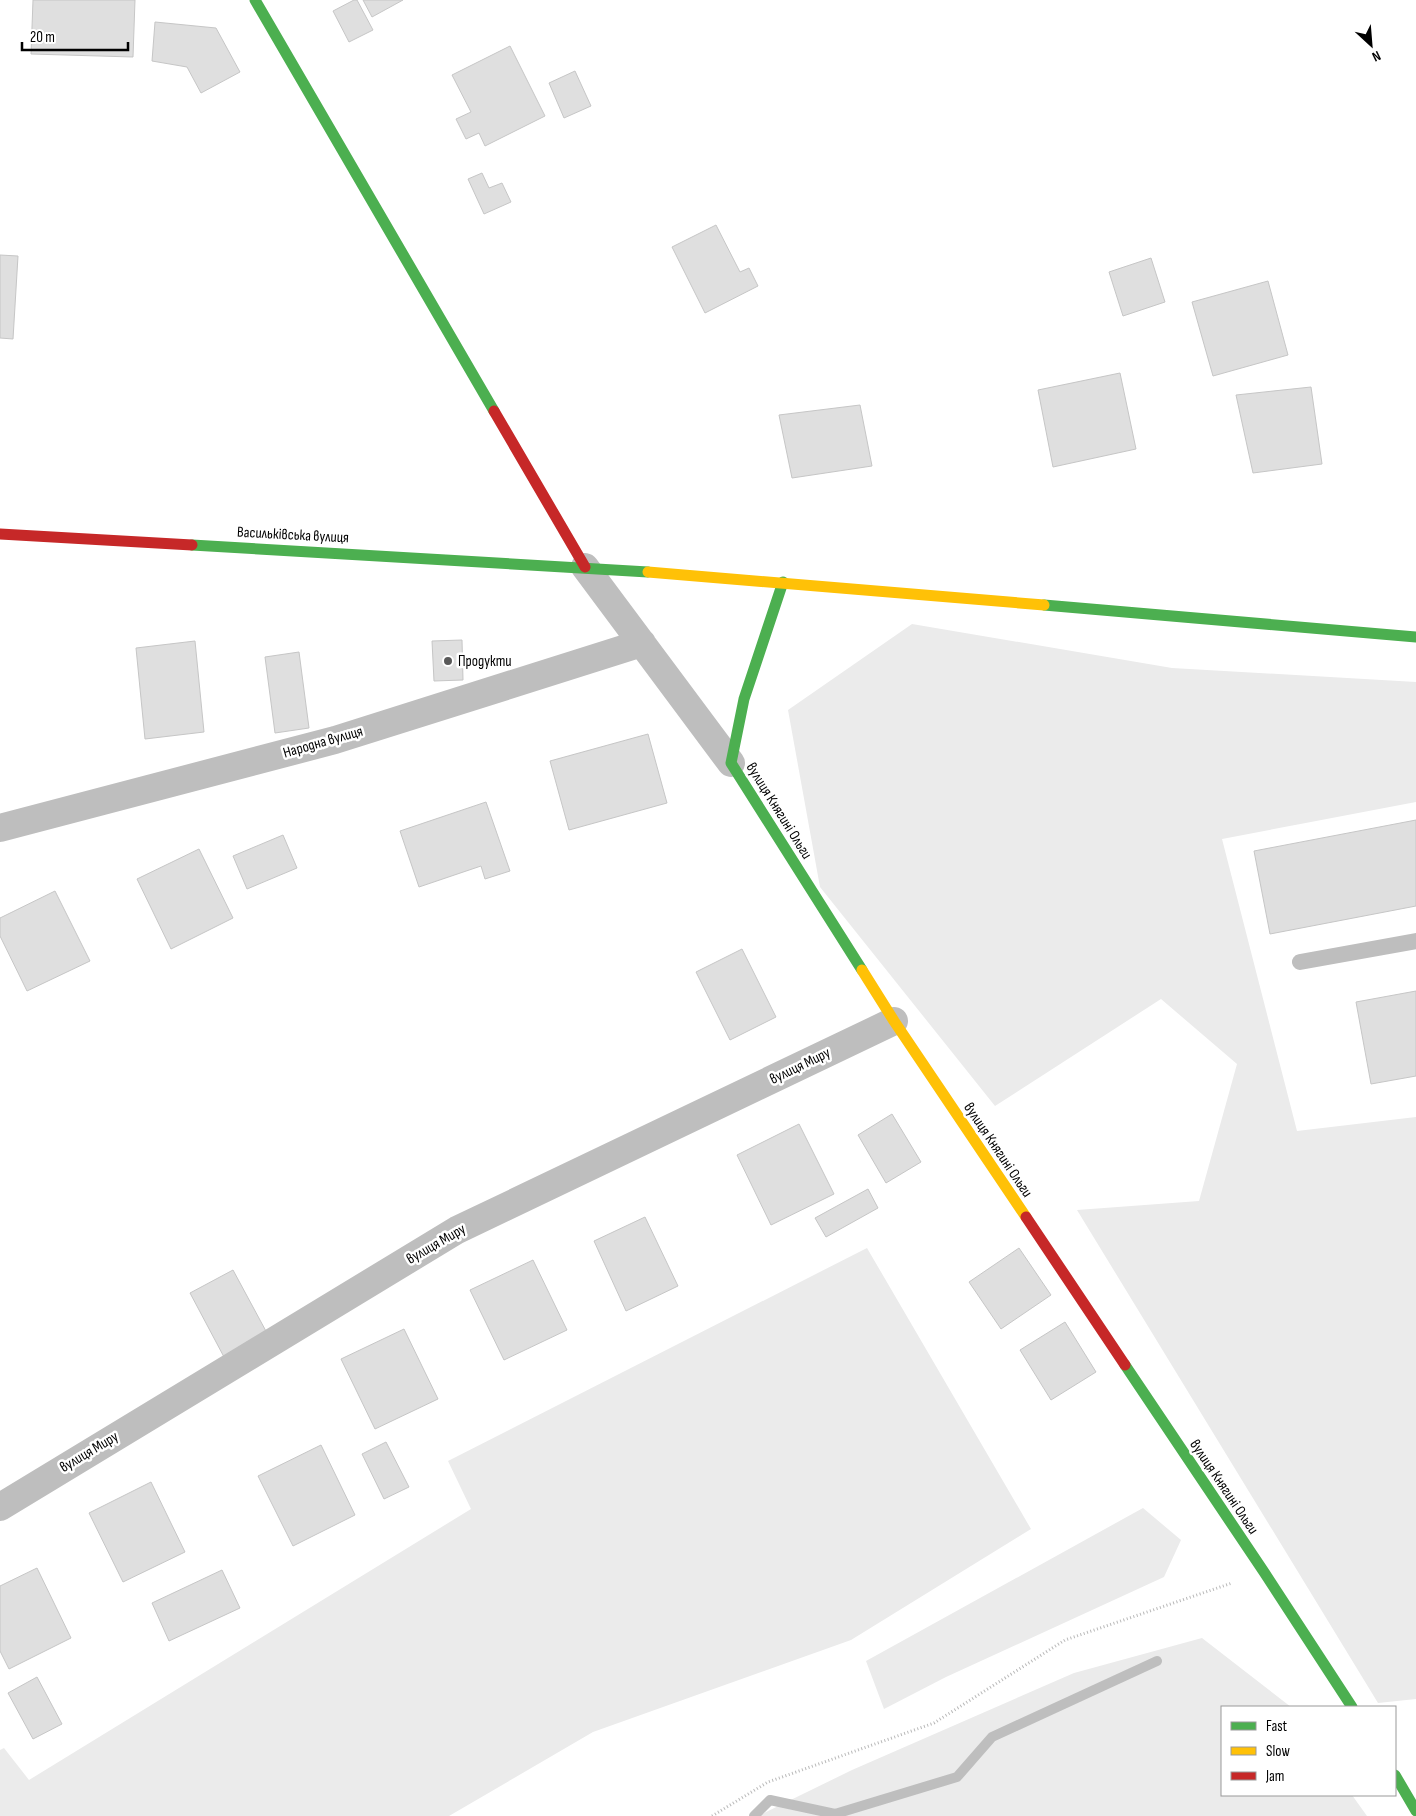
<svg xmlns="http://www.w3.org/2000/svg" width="1416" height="1816" viewBox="0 0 1416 1816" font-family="'Sofia Sans Condensed',sans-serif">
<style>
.green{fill:#ebebeb}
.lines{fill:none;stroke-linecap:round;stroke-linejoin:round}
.stream{stroke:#bebebe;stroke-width:10}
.building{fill:#dfdfdf;stroke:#c6c6c6}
.path{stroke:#b9b9b9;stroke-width:3;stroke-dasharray:1 2.5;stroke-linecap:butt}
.lane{stroke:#bebebe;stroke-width:16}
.street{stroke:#bebebe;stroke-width:28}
.fast{stroke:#4caf50;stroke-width:11}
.slow{stroke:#ffc107;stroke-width:11}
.jam{stroke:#c62828;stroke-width:11}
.poi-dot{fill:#595959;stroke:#fff;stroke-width:2}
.labels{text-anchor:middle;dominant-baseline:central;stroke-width:5;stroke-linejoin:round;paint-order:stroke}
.street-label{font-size:15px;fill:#000;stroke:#fff}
.poi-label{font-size:15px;fill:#000;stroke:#fff;text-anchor:start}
</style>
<rect width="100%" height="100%" fill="#fff"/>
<path class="green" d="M912 624 1172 668 1416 682V802L1222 839 1297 1131 1416 1117V1699L1378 1703 1077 1210 1199 1201 1237 1064 1161 999 995 1106 820 887 788 710Z
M867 1248 1031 1529 851 1640 593 1732 449 1816H0V1750L4 1748 29 1780 471 1509 448 1461Z
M1143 1508 1181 1540 1164 1577 946 1677 884 1709 866 1661Z
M1202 1638 1291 1707H1222V1795H1352L1367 1816H758L852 1770 1074 1673Z"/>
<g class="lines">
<path class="stream" d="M754 1816 770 1800 835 1814 957 1777 992 1737 1157 1661"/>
</g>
<path class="building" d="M33 0H135L133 57 31 54Z
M354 0H357L373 30 349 42 333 11Z
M363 0H403L372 17Z
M155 22 216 28 240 72 201 93 187 67 152 61Z
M510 46 545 116 485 146 479 133 466 139 456 119 471 112 452 75Z
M575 71 591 106 564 118 549 83Z
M482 173 489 188 502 183 511 202 484 214 468 179Z
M716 225 740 272 749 268 758 286 705 313 672 247Z
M0 255 18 256 13 339 0 338Z
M1151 258 1165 302 1123 316 1109 272Z
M1268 281 1288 355 1213 376 1192 302Z
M1120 373 1136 449 1053 467 1038 390Z
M1311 387 1322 464 1253 473 1236 395Z
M860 405 872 466 792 478 779 415Z
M462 640 463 680 434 681 432 641Z
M195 641 204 732 145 739 136 648Z
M299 652 309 728 275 733 265 657Z
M648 734 667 803 569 830 550 761Z
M486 802 510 871 485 879 481 866 419 887 400 831Z
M1416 820V906L1270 934 1254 851Z
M283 835 297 868 247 889 233 856Z
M199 849 233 918 171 949 137 879Z
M55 891 90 961 27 991 0 936V918Z
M742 949 776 1017 730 1040 696 972Z
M1416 991V1076L1371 1084 1356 1002Z
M892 1114 921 1162 886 1183 858 1135Z
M799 1124 834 1194 771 1225 737 1155Z
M868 1189 878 1208 826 1237 815 1218Z
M645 1217 678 1286 626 1311 594 1241Z
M1019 1248 1051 1295 1001 1329 969 1282Z
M533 1260 567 1330 504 1360 470 1290Z
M233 1270 267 1333 224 1357 190 1293Z
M1065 1322 1096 1372 1051 1400 1020 1350Z
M404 1329 438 1399 375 1429 341 1359Z
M386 1442 409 1487 384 1499 362 1454Z
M321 1445 355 1515 293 1546 258 1476Z
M151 1482 185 1552 123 1582 89 1513Z
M37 1568 71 1638 9 1669 0 1651V1586Z
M222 1570 240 1608 169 1641 152 1603Z
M37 1677 62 1724 33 1739 8 1693Z"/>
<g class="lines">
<path class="path" d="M712 1816 768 1782 934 1723 1065 1640 1232 1583"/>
<path class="lane" d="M1300 962 1416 941"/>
<path class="street" d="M585 567 731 763
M0 828 335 740 642 643
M0 1507 457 1230 894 1021"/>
<path class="fast" d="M255 0 494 411
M192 545 648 572
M783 582 744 699 731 763 862 970
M1044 605 1416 637
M1125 1365 1264 1572 1352 1707
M1395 1775 1416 1811"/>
<path class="slow" d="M648 572 1044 605
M862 970 894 1021 1026 1217"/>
<path class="jam" d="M494 411 585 567
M0 534 192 545
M1026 1217 1125 1365"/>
</g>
<circle class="poi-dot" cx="448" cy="661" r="5"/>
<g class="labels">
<g class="street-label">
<text transform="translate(293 535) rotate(3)">Васильківська вулиця</text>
<text transform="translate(323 742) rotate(-16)">Народна вулиця</text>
<text transform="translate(779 811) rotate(58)">вулиця Княгині Ольги</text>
<text transform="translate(800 1066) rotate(-26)">вулиця Миру</text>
<text transform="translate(998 1150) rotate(56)">вулиця Княгині Ольги</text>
<text transform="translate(436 1244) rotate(-30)">вулиця Миру</text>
<text transform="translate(89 1452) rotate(-31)">вулиця Миру</text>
<text transform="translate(1224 1487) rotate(56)">вулиця Княгині Ольги</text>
</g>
<g class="poi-label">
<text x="458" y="661">Продукти</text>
</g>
</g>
<rect x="1221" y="1706" width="175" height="90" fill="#ffffff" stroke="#999999"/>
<rect x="1231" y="1722" width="25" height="8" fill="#4caf50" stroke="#999999"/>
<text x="1266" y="1731" font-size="15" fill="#000000">Fast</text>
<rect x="1231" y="1747" width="25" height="8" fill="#ffc107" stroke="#999999"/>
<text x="1266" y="1756" font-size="15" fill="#000000">Slow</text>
<rect x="1231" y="1772" width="25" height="8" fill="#c62828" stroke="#999999"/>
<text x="1266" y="1781" font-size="15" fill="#000000">Jam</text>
<g transform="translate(1371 45) rotate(154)" stroke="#ffffff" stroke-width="4" paint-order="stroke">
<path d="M0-4L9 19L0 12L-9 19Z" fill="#000000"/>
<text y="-8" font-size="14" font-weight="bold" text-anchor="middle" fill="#000000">N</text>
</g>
<path d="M22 42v8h106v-8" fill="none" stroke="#000000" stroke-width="2.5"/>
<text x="30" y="42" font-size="15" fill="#000000" stroke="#ffffff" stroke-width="4" paint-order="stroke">20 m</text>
</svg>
